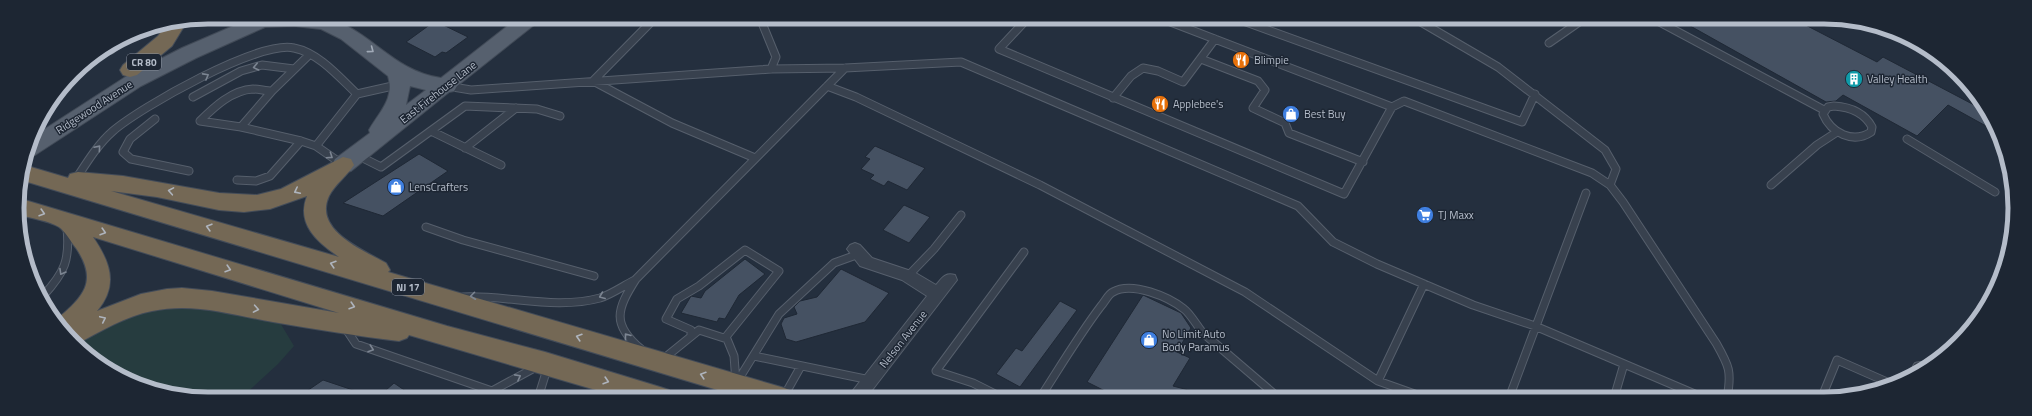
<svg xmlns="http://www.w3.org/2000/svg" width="2032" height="416" viewBox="0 0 2032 416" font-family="'Titillium Web',sans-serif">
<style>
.green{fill:#263c3f}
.building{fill:#455162;stroke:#1f2835}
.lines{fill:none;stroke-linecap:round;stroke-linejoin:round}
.lane-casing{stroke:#565f6c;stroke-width:9}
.street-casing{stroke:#565f6c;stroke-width:2}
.primary-casing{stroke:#414a57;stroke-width:2}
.highway-casing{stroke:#434c59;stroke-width:2}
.lane{stroke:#38414e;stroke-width:7}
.street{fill:#38414e;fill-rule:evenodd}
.primary{fill:#56606e;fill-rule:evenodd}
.highway{fill:#746855;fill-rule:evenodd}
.oneway{stroke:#a1aab7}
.oneway2{stroke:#7c8592}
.oneway3{stroke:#aeb4bd}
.labels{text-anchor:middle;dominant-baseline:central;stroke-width:3;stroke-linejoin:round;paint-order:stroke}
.shield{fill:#1d2633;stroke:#878f9c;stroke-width:1}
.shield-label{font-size:10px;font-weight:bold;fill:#b4bcc9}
.poi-label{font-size:11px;fill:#b4bcc9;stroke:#1d2633;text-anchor:start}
.street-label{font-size:11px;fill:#b4bcc9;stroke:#1d2633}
.rim{fill:none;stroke:#b4bcc9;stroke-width:5}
</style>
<rect width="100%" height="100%" fill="#242f3e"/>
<path class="green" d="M173 305 216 310 279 321 294 346 278 364 242 397H183L123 379 76 343 130 317Z"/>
<path class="building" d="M1676 18 1794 19 1877 62 1883 57 1978 107 1981 104 1995 131 1948 105 1917 136 1843 95 1836 101 1826 102Z
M435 21 468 37 446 53 442 52 435 57 406 42Z
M875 146 925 168 907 190 888 181 884 186 870 179 874 175 861 169 870 159 865 157Z
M419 154 448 171 383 216 343 203Z
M904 205 930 217 909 243 883 230Z
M745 259 765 274 739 295 725 319 719 318 717 322 681 313 691 296 701 298 705 291Z
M841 269 889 293 865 322 796 342 786 339 781 324 784 318 797 314 794 307 800 301 817 297Z
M1143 295 1181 313 1191 328 1177 352 1190 358 1173 386 1204 394V398H1119L1087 382Z
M1060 301 1077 310 1020 387 996 374 1016 348 1022 351Z
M323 380 368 395V398L298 397Z
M394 383 416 398H377Z"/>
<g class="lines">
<defs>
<path id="lane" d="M656 17 593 81 672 123 755 158
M760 18 776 57 771 69
M1028 18 999 49 1344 194 1392 107 1404 101 1592 173 1610 185 1623 202 1716 343C1729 366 1732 371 1727 398
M1160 18 1392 107
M1235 18 1522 122 1535 94
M1414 18 1498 67 1605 150 1616 169 1610 185
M1652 18 1824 110
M655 19 679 17
M1549 43 1585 18
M111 50 129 36
M310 54 272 91C266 91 259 89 253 89 232 90 214 107 200 121L241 127 301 141 316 146 342 164
M1201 59 1258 81 1265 90 1253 108 1285 123 1289 133 1363 162
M447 86 471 90 771 69 845 68 961 62 1298 206 1333 242 1377 264 1473 305 1535 326 1704 398
M827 86 856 97 1040 185 1245 292 1378 381 1426 398
M193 97 241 71 262 65 294 69
M1113 98 1131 76 1143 68 1158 71 1183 82 1215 39
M1834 106C1850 107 1864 112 1872 127L1871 132C1853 144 1831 133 1823 114L1828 107Z
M155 119 130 139 123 152 131 159 189 171
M241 127 272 91
M431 131 501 165
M1907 139 1995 192
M316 146 357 94
M465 148 516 108
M357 155 381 167 465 106 537 109 560 116
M76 179C87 162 98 144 113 131 141 107 259 40 294 48 319 53 339 77 357 94L397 85
M237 180 256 181 270 176 301 141
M1771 185 1817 145 1837 132
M426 227 463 240 594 276
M908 276 934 249 961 215
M43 296C65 272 70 260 67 228
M463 297C509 295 555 310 600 298 612 294 623 286 635 280
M344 326 356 344 492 391 538 366
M691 336V330L666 319 677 299 699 286 745 250 779 271 725 338
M641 349C611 324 617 309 636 279L845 68
M754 356 870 380
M662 360 699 330 727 339 734 356 736 382
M1914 373 1917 366 1926 365
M1378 381 1424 284
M737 382 779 314 834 263 859 254
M492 391 507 398
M1822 394 1832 399
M538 398 548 366
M783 398 801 366
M1003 398 973 383 936 371 1024 252
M1040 398C1060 367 1079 335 1101 306 1105 302 1108 294 1113 292 1132 281 1169 297 1184 309 1189 312 1198 327 1203 333L1279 398
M1509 398 1586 193
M1614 398 1624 364
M1821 399 1837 360 1894 385"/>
<path id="street" d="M855 243 860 245 872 258 914 272 936 285C942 278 945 272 955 275L957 280 866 398H847L927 296 902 280 860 266 847 249 850 245Z"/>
<path id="primary" d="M254 17H323C370 28 391 71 441 78L519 17H541L539 21 457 86 454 91 449 92 351 171 343 173 335 171 332 165 335 159 370 133 369 130C379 112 395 99 388 76L341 39 321 29 294 26 265 27 196 58 141 86 35 155 26 157 31 138 127 76 182 48ZM410 86 426 90 406 105Z"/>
<path id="highway" d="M186 21V23L172 46 137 75 130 77 123 75 120 70 123 65 158 36 166 25Z
M343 157 351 159 354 165C347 176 335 184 329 196 313 230 363 250 386 263L390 270 388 272 781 387 790 390 793 398H744L21 180 24 165 68 178 70 174 78 172 123 176 219 193 257 195 281 189ZM111 191 157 197 219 210 244 212 270 209 307 196C296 224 317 242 339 257Z
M18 198 447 326 545 352 660 387 669 390 672 398H623L409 335 407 338 399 341C357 336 314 329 273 322 233 315 193 302 152 311 126 316 101 331 77 344L64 334 56 320C83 297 99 282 76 248 71 242 65 231 59 227 50 221 30 218 20 215ZM93 237 339 313 212 291 182 288 167 289 141 294 97 311C119 285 110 262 93 237Z"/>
</defs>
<use href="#lane" class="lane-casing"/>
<use href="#street" class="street-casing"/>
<use href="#primary" class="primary-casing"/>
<use href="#highway" class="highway-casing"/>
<use href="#lane" class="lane"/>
<use href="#street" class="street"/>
<use href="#primary" class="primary"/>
<use href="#highway" class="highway"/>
</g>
<defs><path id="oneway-chevron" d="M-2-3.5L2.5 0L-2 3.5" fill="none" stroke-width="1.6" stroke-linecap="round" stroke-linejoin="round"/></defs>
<use class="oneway" href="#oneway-chevron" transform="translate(371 50) rotate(37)"/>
<g class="oneway2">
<use href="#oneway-chevron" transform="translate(256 67) rotate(167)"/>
<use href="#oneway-chevron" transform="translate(206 76) rotate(-29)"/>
<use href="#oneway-chevron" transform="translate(98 148) rotate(-49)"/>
<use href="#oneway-chevron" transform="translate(330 156) rotate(34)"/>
<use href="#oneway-chevron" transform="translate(62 272) rotate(120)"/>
<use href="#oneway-chevron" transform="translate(473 296) rotate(173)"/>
<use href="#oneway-chevron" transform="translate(602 296) rotate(158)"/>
<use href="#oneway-chevron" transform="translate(627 336) rotate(-128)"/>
<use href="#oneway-chevron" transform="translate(371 349) rotate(19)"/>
<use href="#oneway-chevron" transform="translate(518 377) rotate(-28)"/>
</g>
<g class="oneway3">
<use href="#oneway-chevron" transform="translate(171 191) rotate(-170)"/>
<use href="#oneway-chevron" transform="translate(297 191) rotate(153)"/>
<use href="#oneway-chevron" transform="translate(42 213) rotate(17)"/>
<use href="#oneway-chevron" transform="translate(209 227) rotate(-164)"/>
<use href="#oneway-chevron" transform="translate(103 232) rotate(17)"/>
<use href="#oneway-chevron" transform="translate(333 264) rotate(-163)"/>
<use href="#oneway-chevron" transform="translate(228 269) rotate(17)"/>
<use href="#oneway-chevron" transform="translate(352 306) rotate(17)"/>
<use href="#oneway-chevron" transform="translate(256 309) rotate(10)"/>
<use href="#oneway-chevron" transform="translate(103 319) rotate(-25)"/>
<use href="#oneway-chevron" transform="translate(579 337) rotate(-163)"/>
<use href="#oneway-chevron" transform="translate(703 375) rotate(-163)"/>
<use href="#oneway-chevron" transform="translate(606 381) rotate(17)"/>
</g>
<defs>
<symbol id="restaurant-disc" viewBox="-11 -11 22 22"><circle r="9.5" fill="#e8710a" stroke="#1d2633"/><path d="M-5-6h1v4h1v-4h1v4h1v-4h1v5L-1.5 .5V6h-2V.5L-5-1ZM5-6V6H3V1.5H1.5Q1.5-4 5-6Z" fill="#fff"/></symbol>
<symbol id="building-disc" viewBox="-11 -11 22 22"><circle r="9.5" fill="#0f9aa8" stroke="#1d2633"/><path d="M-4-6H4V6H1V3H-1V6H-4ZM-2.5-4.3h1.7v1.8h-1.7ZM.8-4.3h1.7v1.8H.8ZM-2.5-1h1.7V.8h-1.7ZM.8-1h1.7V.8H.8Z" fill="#fff"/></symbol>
<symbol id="shop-disc" viewBox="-11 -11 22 22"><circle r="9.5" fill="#3f7fe0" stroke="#1d2633"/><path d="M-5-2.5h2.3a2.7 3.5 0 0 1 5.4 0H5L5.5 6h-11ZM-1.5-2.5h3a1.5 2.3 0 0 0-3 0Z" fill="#fff"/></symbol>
<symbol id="supermarket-disc" viewBox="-11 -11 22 22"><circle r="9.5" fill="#3f7fe0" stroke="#1d2633"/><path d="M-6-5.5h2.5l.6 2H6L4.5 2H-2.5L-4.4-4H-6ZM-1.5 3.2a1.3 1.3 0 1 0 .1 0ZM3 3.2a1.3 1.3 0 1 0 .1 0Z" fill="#fff"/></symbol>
</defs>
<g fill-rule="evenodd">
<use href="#restaurant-disc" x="1231" y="50" width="20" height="20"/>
<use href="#building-disc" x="1844" y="69" width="20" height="20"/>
<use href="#restaurant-disc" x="1150" y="94" width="20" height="20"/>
<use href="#shop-disc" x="1281" y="104" width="20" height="20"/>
<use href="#shop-disc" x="386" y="177" width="20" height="20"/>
<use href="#supermarket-disc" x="1415" y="205" width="20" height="20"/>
<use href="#shop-disc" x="1139" y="330" width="20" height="20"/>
</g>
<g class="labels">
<g class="shield">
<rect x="127" y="54" width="34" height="16" rx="3"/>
<rect x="392" y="279" width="32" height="16" rx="3"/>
</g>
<g class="shield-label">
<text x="144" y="62">CR 80</text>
<text x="408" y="287">NJ 17</text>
</g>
<g class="poi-label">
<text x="1254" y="60">Blimpie</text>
<text x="1867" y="79">Valley Health</text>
<text x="1173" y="104">Applebee's</text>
<text x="1304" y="114">Best Buy</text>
<text x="409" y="187">LensCrafters</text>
<text x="1438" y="215">TJ Maxx</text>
<text x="1162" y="334">No Limit Auto<tspan x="1162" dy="13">Body Paramus</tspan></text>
</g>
<g class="street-label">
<text transform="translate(438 92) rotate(-38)">East Firehouse Lane</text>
<text transform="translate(94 107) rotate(-33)">Ridgewood Avenue</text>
<text transform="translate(903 339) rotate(-52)">Nelson Avenue</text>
</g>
</g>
<path d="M0 0H2032V416H0ZM208 24H1824A184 184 0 0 1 2008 208V208A184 184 0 0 1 1824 392H208A184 184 0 0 1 24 208V208A184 184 0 0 1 208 24Z" fill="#1d2633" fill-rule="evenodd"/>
<path class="rim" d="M208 24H1824A184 184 0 0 1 2008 208V208A184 184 0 0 1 1824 392H208A184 184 0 0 1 24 208V208A184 184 0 0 1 208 24Z"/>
</svg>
